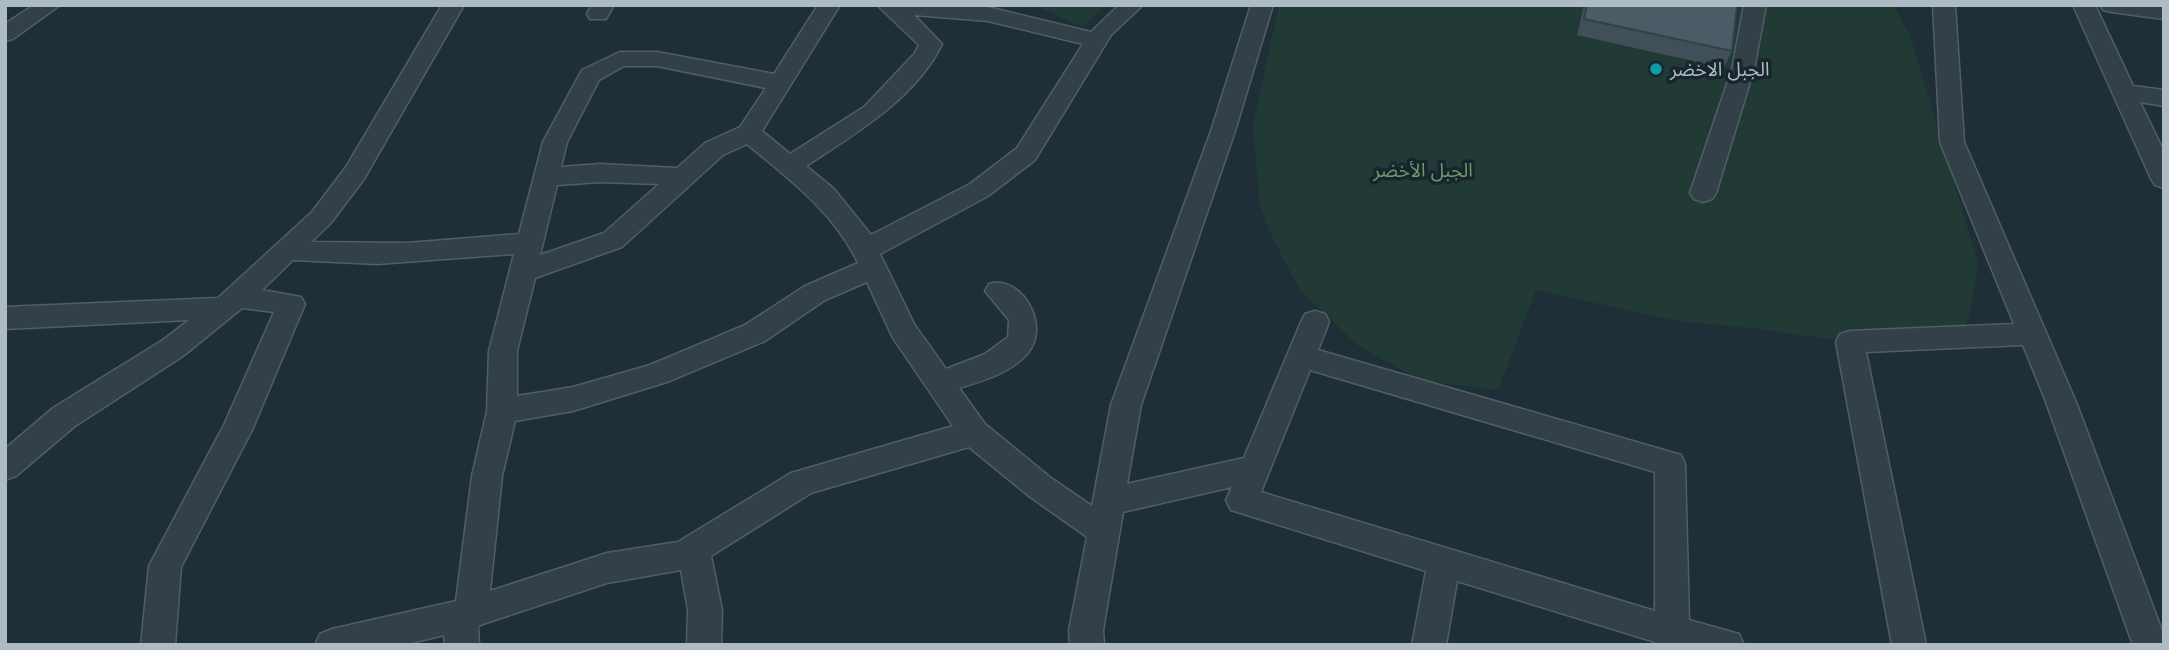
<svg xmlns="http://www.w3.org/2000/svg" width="2169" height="650" viewBox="0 0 2169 650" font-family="Helvetica,'Noto Sans Arabic',sans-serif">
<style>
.green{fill:#223a36}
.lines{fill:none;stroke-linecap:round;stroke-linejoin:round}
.minor-casing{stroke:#505e65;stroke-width:3}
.minor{fill:#334047;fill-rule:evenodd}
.wall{fill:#404f58}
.building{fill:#4a5c66;stroke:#344047;stroke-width:2}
.culture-dot{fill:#0f9aa8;stroke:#18252c;stroke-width:2.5}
.labels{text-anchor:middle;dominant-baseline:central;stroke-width:7;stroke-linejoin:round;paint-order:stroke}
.poi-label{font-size:19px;fill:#adbbc4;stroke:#18252c;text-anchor:start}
.park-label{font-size:19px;fill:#6c9a6c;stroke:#18252c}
</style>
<rect width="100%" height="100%" fill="#1f2f37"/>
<path class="green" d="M1034 5H1106L1082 27Z
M1279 5H1893L1910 35 1978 263 1969 318 1957 338 1850 342 1759 329 1677 321 1536 290 1498 390 1422 381 1357 345 1300 290 1272 237 1260 205 1253 125Z"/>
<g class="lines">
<defs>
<path id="minor" d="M34 5H60L13 39 5 41V24Z
M442 5H464L364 179 330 224 311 242 407 243 519 234 543 142 582 70 620 52H657L774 74 818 5H840L762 131 790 154 864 107 915 53 919 45 877 5 988 7 1091 32 1119 5H1143L1111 35 1035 160 988 196 880 254 914 324 946 369 985 354 1008 337 1009 320 985 291 989 284C1021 274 1052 326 1027 354 1010 373 983 381 959 388L985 424 1051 478 1092 506 1111 405 1211 131 1251 5H1273L1235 131 1141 405 1127 484 1244 458 1301 322 1305 314 1315 311 1325 314 1329 322 1318 350 1681 455 1685 464 1689 620 1739 634 1744 645H1655V642L1457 581 1446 645H1412L1426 571 1231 510 1226 500 1232 487 1123 512 1103 630 1104 645H1070L1069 630 1087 537 1029 496 969 447 811 493 711 556 722 610 721 645H687L688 610 681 570 607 583 483 624 478 626 479 645H445L444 635 403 645H315L320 634 332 629 456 601 472 476 487 411 489 351 514 254 377 264 293 260 262 290 301 297 305 304 253 428 181 567 175 645H141L149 566 224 425 274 312 242 308 183 356 75 426 16 476 5 480V449L53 408 163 340 189 320 5 329V307L218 298 312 212 346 167ZM914 15 988 21 1083 44 1017 148 970 184 871 235 834 189 806 166C855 134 916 98 942 44ZM624 66H657L766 88 740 127 705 143 677 168 600 164 561 167 567 142 599 80ZM747 144C789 179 834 212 858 263L805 286 745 325 650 365 573 387 517 396V351L535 278 622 247 723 155ZM600 182 659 184 604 233 540 255 557 185ZM867 282 893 338 953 426 791 473 678 542 607 553 490 591 502 476 515 421 573 411 667 382 765 341 825 300ZM1310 370 1655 472V611L1261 492Z
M592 5H614L606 19H590L587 14Z
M1744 5H1766L1754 69 1716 193 1712 199 1703 202 1694 199 1690 193 1732 69Z
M1933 5H1955L1964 142 2076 402 2164 636V645H2133L2046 402 2023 345 1866 352 1926 645H1892L1836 342 1840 334 1850 331 2014 324 1940 142Z
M2073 5H2095L2133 86 2164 90V106L2140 102 2164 152V188L2155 185 2151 179Z
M2100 5H2164V19L2111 12 2103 10Z"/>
</defs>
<use href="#minor" class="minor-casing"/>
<use href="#minor" class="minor"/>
</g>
<path class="wall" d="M1584 5H1737L1732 51 1724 68 1577 35Z"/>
<path class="building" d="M1587 5H1737L1732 51 1584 19Z"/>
<circle class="culture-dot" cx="1656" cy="69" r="7"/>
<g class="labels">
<g class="poi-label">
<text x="1670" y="69">الجبل الاخضر</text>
</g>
<g class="park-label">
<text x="1423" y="170">الجبل الأخضر</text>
</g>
</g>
<rect width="2169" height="650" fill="none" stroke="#adbbc4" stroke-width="14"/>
</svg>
